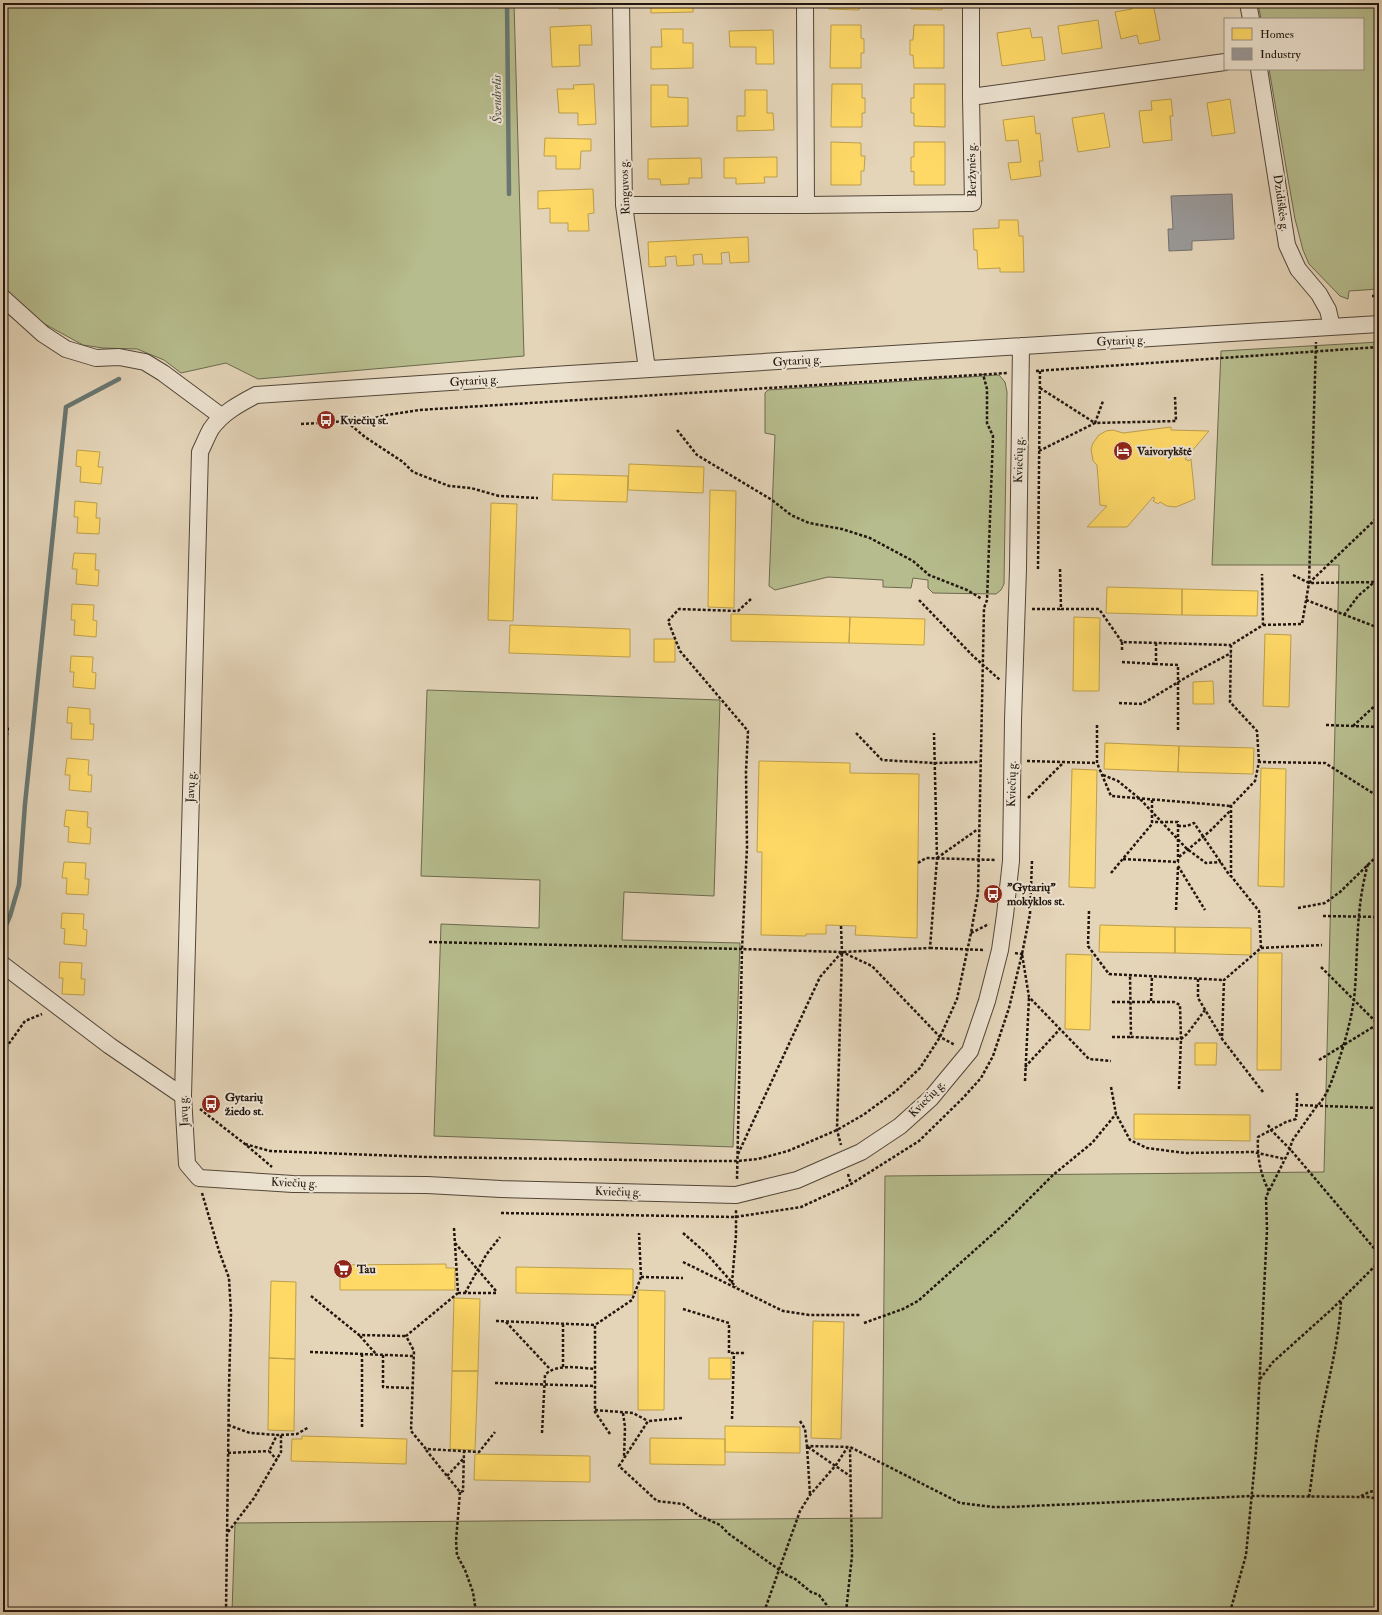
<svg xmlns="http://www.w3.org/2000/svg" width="1382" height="1615" viewBox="0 0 1382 1615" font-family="'IM FELL Double Pica',serif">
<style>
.green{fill:#b6bc8d;stroke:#6c6a4e}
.homes{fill:#ffd966;stroke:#bd9f4c}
.industry{fill:#999;stroke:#757270}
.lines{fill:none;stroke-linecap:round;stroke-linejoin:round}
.stream{stroke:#687772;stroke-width:4.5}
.minor-casing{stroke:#524639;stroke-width:18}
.path{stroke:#22170f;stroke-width:2.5;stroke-dasharray:3 2;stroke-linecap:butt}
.minor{stroke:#ede3d1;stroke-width:16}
.labels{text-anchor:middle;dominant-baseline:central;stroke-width:4;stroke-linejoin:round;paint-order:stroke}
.street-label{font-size:12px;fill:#22170f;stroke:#ede3d1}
.poi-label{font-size:12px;font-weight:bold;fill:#22170f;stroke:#ede3d1;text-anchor:start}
.water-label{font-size:13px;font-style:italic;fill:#4b4f49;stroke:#ede3d1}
</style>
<rect width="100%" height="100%" fill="#e4d4b8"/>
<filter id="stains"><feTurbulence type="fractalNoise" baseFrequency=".005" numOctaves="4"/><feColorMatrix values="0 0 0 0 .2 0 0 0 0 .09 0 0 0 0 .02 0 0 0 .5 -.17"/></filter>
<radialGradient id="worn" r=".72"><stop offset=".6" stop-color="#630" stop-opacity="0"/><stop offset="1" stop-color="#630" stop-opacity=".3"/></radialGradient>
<path class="green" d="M3 3H514L524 356 258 379 226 363 181 373 164 360 137 349 103 348 83 345 32 317 3 293Z
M1258 3H1379V289L1349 291 1348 299 1340 296 1309 264 1303 250 1295 219 1269 69H1363V19H1261Z
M1379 342V1612H232L235 1523 882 1518 885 1176 1324 1172 1339 565H1212L1221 351Z
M999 375 1005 382 1007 392 1004 584 1001 590 996 594 933 593 928 588V580L913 578 911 588 883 587V580L828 577 775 590 769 586 775 435 765 433V393L768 390Z
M427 690 720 700 714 896 624 892 622 940 740 943 733 1147 434 1136 441 924 539 928 540 880 421 876Z"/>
<path class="homes" d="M559 3H596V8L559 9Z
M651 3H693V12L651 13Z
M740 3H769L770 7H740Z
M829 3H859V10L829 9Z
M911 3H942V10L911 9Z
M1131 3H1153L1160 40 1139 44 1137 35 1121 39 1115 12 1132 9Z
M1098 20 1102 48 1062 54 1058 26Z
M591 25 592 45H579L580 66 552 67 550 27Z
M831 25H861V38L864 39V53H861V68H830Z
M914 25H944V68H914L913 55H910V40H913Z
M1030 28 1032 38 1042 37 1045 60 1002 66 997 33Z
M661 29H683V43H693V68L651 69V47H662Z
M773 30 774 64H756V47H730L729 31Z
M594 84 596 124 578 125V113H559L557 89H574L573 85Z
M832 84H862V98H865V113H862V127H831Z
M914 84H945V127L914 126V113H911V98H914Z
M651 85H668V97L688 98V126L651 127Z
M745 90H767V113H773L774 130 737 131V116H745Z
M1171 99 1173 116H1170L1172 140 1143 143 1139 111 1152 110 1151 101Z
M1230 99 1235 133 1212 136 1207 103Z
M1104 113 1110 147 1078 152 1072 118Z
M1034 116 1036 134 1040 133 1043 161H1039L1041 176 1011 180 1008 163 1021 162 1018 140 1006 141 1003 120Z
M545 138 591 139V151H581L580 169H556V156H544Z
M831 142 861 143V156H865L864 171H861V185H831Z
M914 142H945V185H914V171L911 172V157H914Z
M777 157V177H764L765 183 736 184V178H724V158Z
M701 158 702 178H689V184L661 185 660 179H648V159Z
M593 189 594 213 588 214 589 231H568V223H550V208L538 209V191Z
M999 220H1018L1019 236H1023L1024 272H1000V268L978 269 977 250H974L973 229 999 228Z
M748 237 749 262 730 263 729 252 721 253 722 264H703L702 254 693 255 694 265 677 266 676 256 665 257 666 266 649 267 648 242Z
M1171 427V430L1209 431 1185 459 1189 461 1191 459 1195 499 1176 507 1167 506 1160 502 1158 504 1153 501 1155 498 1153 497 1127 527H1087L1107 506 1100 505 1097 465 1093 461 1091 449 1093 443 1099 435 1106 431 1113 430 1123 433Z
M77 450 100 452 98 467H103L101 484 80 482 81 467 76 466Z
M629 464 704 467 703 493 628 490Z
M553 474 628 476 627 502 552 500Z
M710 490 736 491 734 608 708 607Z
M75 501 97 503 96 518H100L99 534 77 533 78 517H74Z
M491 503 517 504 513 621 488 620Z
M74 553 96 554 95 570H99L98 586 76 584 77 569H72Z
M1107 587 1182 589V615L1106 613Z
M1182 589 1258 591 1257 616 1182 615Z
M72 604 94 605 93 620 97 621 96 637 74 635 75 620H71Z
M731 614 850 617 849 643 731 641Z
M850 617 925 619 924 645 849 643Z
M1074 617 1100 618 1099 691H1073Z
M510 625 630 629V657L509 653Z
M1265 634 1291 635 1289 707 1263 706Z
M654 639H675V662H654Z
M71 656 93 657 92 672 96 673 95 689 73 687 74 672H70Z
M1213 681 1214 704H1193V682Z
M68 707 90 709V724H94L93 740 71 739 72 723H67Z
M1105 743 1179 746 1178 772 1104 769Z
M1179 746 1254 748 1253 774 1178 772Z
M67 758 89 760 88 775H92L91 792 69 790 70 775H65Z
M759 761 850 763V773L919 774 917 938 855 935 856 926 826 925V934H806V936L761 935 762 852H757Z
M1261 768 1286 769 1284 887 1258 886Z
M1072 769 1097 770 1095 888 1069 887Z
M66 810 88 812 87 827 91 828 90 844 68 842 69 827 64 826Z
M64 862 86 863 85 879H89L88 895 66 894 67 878H62Z
M62 913 84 914 83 929 87 930 86 946 64 944 65 929 61 928Z
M1100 925 1175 927V953L1099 952Z
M1175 927 1251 928V955L1175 953Z
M1258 953H1282L1281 1070H1257Z
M1066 954 1092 955 1090 1030 1065 1029Z
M60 962 82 963 81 979H85L84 995 62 994 63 978H59Z
M1195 1043H1217L1216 1065H1195Z
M1134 1114 1250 1115V1141L1134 1139Z
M446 1264V1268H455V1290H340V1265Z
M516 1267 633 1269V1295L516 1293Z
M271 1281 296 1282 295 1359 269 1358Z
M638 1290 665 1291 664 1410H638Z
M454 1298 480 1299 478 1371H452Z
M813 1321 844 1322 841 1439 811 1438Z
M269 1358 295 1359 294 1431 268 1430Z
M709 1358H731V1379H709Z
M452 1371H478L475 1450 450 1449Z
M725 1426 800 1427V1453L725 1452Z
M302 1436 407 1439 406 1464 291 1461 292 1439H302Z
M650 1438 725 1439V1465L650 1464Z
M475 1454 590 1456V1482L474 1480Z"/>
<path class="industry" d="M1232 194 1234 239 1192 241V250L1169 251 1168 229H1173L1171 196Z"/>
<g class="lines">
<path class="stream" d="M507 3 509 194
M3 932 10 916 19 885 25 804 66 407 119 379"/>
<defs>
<path id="minor" d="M621 3 624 205 647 369
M805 3 806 205 973 203 971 97 1225 62
M1248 3 1251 19
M1259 69 1287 245 1298 269 1319 294 1328 310 1332 327
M971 97V3
M624 205H806
M3 298 43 334 66 349 96 358 119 357 145 362 163 373 221 416
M1021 346 1018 569 1013 720 1011 861 1005 915 1000 950 987 1001 970 1051 931 1098 900 1126 861 1152 797 1180 736 1195 501 1189 427 1185 293 1184 199 1178 187 1164 183 1096 200 452C204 444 207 436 211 429 222 413 239 404 256 395L569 374 1379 324
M3 965 110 1046 183 1096"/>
</defs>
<use href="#minor" class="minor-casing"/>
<path class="path" d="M1372 296H1379
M1036 371 1379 347
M1040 388 1095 423 1103 401
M347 422 365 437 403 462 413 472 449 486 471 488 499 496 538 498
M301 424 366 420 387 415 419 410 1007 373
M677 430 697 455 772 500 791 515 809 523 842 529 870 538 913 561 929 575 967 590 982 599
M1039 451 1095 423 1176 421 1175 397
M1038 569 1040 370
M1060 569 1061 609H1099L1122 642 1231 645
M1293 575 1309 583 1379 582
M1309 583 1379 516
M751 599 738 611 679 609 668 621 680 651 748 731 746 772 747 847 742 949 842 952 930 948 937 859 934 733
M919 600 973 656 1000 680
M1306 600 1379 628
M1032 609H1061
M1344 615 1358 596 1379 578
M1263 625 1302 624 1309 583 1316 342
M1122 642V650
M1156 643V664L1178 665V730
M1122 662 1156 664
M1119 703 1142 704 1190 675 1231 653
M3 719 8 727 3 763
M1097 725V763L1111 796 1231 806
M1326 725 1379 727
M1353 726 1379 702
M856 733 882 760 934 763 980 762
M1027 761 1097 763
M1259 762 1257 731 1230 702 1231 645 1263 625 1262 574
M1103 775 1118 781 1140 799 1187 849 1206 863 1221 862
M1028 798 1064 762
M1178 826H1187L1194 823 1230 876
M1179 857 1210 831 1230 811
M937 858 978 829
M1123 859 1178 862V822H1152
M1032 861 1030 914 1022 954 1029 997 1089 1059 1111 1061
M918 863 926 858 996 860
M1178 866 1205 910
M1111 873 1152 824V800
M1298 908 1325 903 1340 892 1379 854
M1176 910 1178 867
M1089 911 1088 946 1109 974 1224 980
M1323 916 1379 917
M841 926 842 952 872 966 940 1037 955 1045
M971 933 989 924
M429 942 742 949 737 1179
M930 948 985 950
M1261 948 1259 911 1231 876V806L1255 781 1259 762 1325 763 1379 797
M1321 967 1379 1025
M1198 979V998L1222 1038
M1151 1001 1152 976
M1112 1002H1174L1180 1005 1181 1039 1131 1037 1130 975
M1112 1037H1131
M3 1052 25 1021 42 1014
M1319 1060 1378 1024
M1025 1067 1060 1029
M1025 1081 1029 997
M1111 1087 1116 1114 1130 1140 1147 1148 1185 1153 1253 1152 1285 1159
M1179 1089 1181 1039 1187 1034 1205 1010
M1263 1092 1222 1039 1224 980 1261 948 1322 945
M1297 1093V1105L1379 1108
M200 1109 245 1144 272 1167
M1268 1125 1271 1130 1290 1149 1379 1254
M245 1144 270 1151 427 1157 700 1161H738L758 1159 788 1151 837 1130 863 1115 896 1091 920 1068 940 1037 957 999 971 933 978 893 984 608 987 600 993 436 987 423V389L983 374
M738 1154 820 977 842 952 837 1130 841 1145
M848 1174 851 1184
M1269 1191C1260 1174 1257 1155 1258 1137L1286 1122 1296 1119 1297 1105
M202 1193 219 1251 229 1278 231 1313 229 1387 226 1612
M501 1213 735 1217 801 1207 851 1184 919 1141 963 1098 981 1078 993 1056 1009 1008 1022 954 1014 953
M454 1228 458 1293 406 1336 414 1351 411 1431 426 1449 479 1452 495 1432
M683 1233 706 1253 736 1287
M455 1243 496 1291
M683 1262 783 1311 809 1315H860
M641 1277 683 1278
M732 1283 736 1235V1210
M458 1293H496
M465 1293 486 1255 500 1237
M311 1296 359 1335 406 1336
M683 1309 729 1323V1353H746
M496 1321 595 1325
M506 1322 550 1369
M864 1323 903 1309 918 1301 1004 1224 1053 1175 1092 1143 1116 1114
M563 1324V1367
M360 1336 376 1354
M310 1352 413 1356
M362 1354V1429
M383 1355V1387L412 1388
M1260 1379 1273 1362 1332 1309 1379 1262
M495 1383 595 1386
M595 1410 633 1413 648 1421
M623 1413 625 1427 624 1458
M682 1418 648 1421 619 1466 657 1501 683 1504 698 1515 720 1525 729 1534 788 1576 794 1578 811 1592 819 1595 832 1612
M732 1419 734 1353
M800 1421 805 1429 807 1446 850 1447 960 1503 993 1507H1009L1251 1496 1368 1497 1379 1499
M228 1425 250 1433 277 1435
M542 1433 545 1375C556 1363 580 1368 595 1369
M610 1434 595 1412V1325L632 1300 641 1277 639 1233
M281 1435 297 1434 309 1427
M807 1446 810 1495
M808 1447 850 1476
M426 1450 460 1492 463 1491 464 1451
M269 1451 277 1460
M228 1453 269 1451
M447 1476 463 1459
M460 1492 456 1541 457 1555 465 1570 473 1592 476 1612
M1361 1496 1369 1492 1379 1490
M1309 1497C1313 1471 1315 1446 1320 1421 1328 1381 1339 1342 1341 1301
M228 1532 254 1498 281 1452V1435H277L269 1451
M764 1612 800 1511 810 1495 836 1465 847 1448
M846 1612 852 1556 850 1447
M1230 1612 1246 1555 1256 1451 1267 1230 1266 1197 1290 1149 1292 1141 1316 1107C1327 1097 1332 1080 1337 1066 1345 1042 1353 1015 1355 989 1358 945 1356 907 1368 864"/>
<use href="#minor" class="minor"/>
</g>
<defs>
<symbol id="bus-disc" viewBox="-11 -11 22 22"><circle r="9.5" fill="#8f2418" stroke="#ede3d1"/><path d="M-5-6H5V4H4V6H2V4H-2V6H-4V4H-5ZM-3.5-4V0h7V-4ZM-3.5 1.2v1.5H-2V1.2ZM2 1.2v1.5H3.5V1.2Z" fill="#fff"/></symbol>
<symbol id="hotel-disc" viewBox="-11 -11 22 22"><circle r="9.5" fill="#8f2418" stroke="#ede3d1"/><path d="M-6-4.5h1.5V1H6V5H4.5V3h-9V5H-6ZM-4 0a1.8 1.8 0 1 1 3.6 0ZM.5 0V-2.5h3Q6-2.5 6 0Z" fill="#fff"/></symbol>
<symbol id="supermarket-disc" viewBox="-11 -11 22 22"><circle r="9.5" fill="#8f2418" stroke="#ede3d1"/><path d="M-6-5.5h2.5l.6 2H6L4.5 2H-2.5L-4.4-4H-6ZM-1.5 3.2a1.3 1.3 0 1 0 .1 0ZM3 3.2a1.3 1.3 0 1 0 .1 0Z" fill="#fff"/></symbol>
</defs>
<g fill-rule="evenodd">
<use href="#bus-disc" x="315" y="409" width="22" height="22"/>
<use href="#hotel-disc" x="1112" y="440" width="22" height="22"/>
<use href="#bus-disc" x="982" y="883" width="22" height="22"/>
<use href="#bus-disc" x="200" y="1093" width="22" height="22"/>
<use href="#supermarket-disc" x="332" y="1258" width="22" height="22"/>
</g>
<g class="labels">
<g class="street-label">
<text transform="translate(972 170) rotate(-91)">Beržynės g.</text>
<text transform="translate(625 187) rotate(-92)">Ringuvos g.</text>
<text transform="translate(1281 203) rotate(82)">Dzidiškės g.</text>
<text transform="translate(1121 341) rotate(-3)">Gytarių g.</text>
<text transform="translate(797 361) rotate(-4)">Gytarių g.</text>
<text transform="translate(474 381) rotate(-4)">Gytarių g.</text>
<text transform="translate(1019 460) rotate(-89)">Kviečių g.</text>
<text transform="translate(1012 784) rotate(-89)">Kviečių g.</text>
<text transform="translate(191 787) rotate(-88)">Javų g.</text>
<text transform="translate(927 1099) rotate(-46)">Kviečių g.</text>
<text transform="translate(184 1111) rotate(-93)">Javų g.</text>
<text transform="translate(294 1183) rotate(2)">Kviečių g.</text>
<text transform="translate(618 1192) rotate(1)">Kviečių g.</text>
</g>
<g class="poi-label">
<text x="340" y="420">Kviečių st.</text>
<text x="1137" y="451">Vaivorykštė</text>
<text x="1007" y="887">"Gytarių"<tspan x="1007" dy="14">mokyklos st.</tspan></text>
<text x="225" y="1097">Gytarių<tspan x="225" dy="14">žiedo st.</tspan></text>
<text x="357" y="1269">Tau</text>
</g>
<g class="water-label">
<text transform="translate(497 99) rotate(-91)">Švendrelis</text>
</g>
</g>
<rect width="1382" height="1615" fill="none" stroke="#e4d4b8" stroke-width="16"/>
<rect x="4" y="4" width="1374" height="1607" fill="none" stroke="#22170f" stroke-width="2"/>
<rect x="8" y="8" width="1366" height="1599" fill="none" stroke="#22170f"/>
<rect x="1224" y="18" width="140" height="52" fill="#ede3d1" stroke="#9c9183"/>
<rect x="1232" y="28" width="20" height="12" fill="#ffd966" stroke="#9c9183"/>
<text x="1260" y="38" font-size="12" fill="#22170f">Homes</text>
<rect x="1232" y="48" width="20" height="12" fill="#999999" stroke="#9c9183"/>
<text x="1260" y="58" font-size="12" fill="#22170f">Industry</text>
<rect width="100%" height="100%" filter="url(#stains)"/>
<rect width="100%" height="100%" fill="url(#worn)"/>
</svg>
